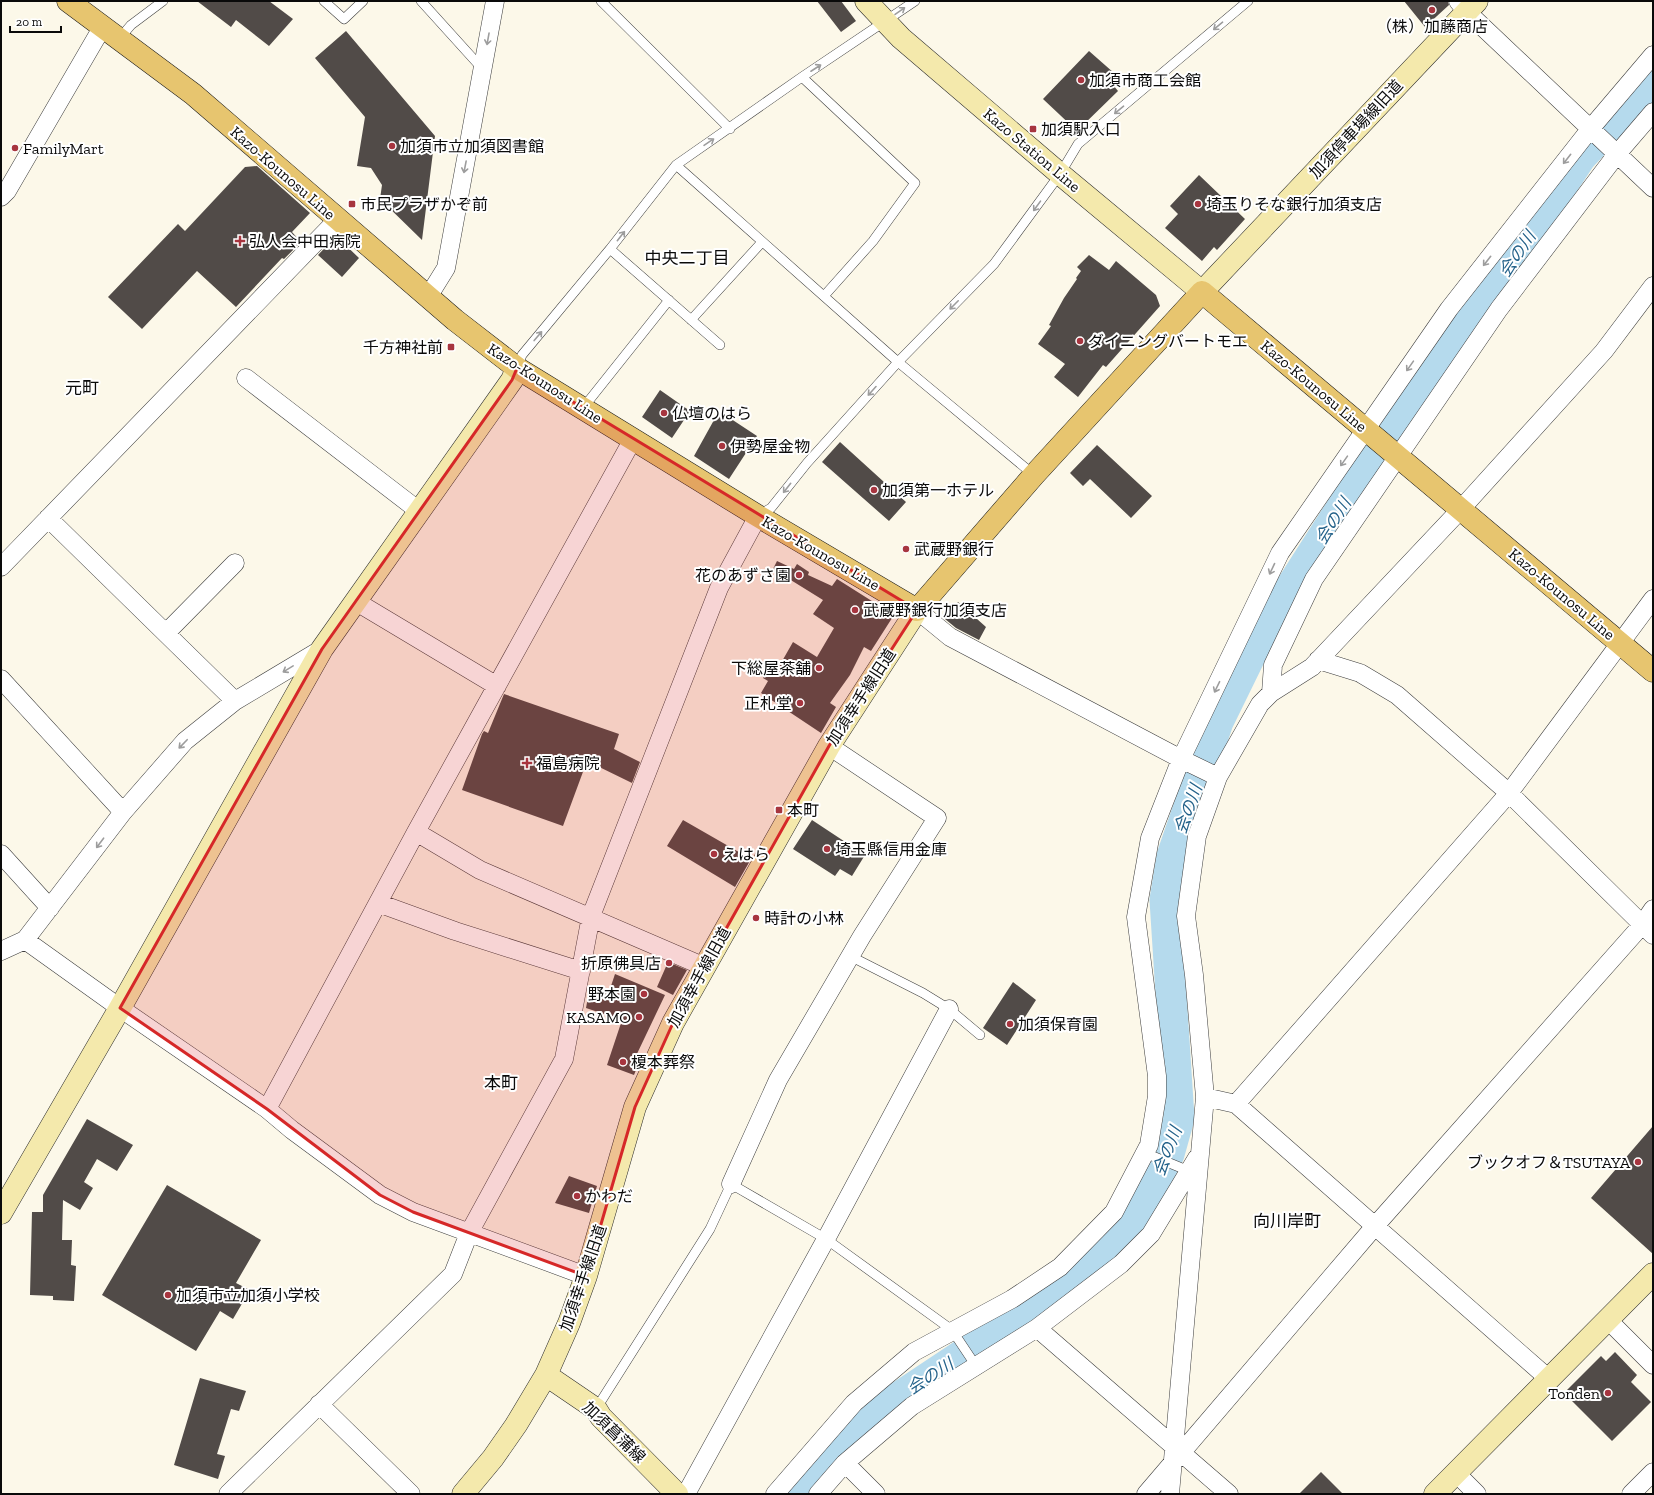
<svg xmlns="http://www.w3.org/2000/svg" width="1654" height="1495" viewBox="0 0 1654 1495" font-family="'Zilla Slab','Noto Sans JP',serif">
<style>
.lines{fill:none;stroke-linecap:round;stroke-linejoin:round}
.river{stroke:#b5daed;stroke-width:31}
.building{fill:#514b48}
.lane-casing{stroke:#3d3d3d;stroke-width:10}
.street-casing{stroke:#3d3d3d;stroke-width:19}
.secondary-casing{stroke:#2c2c2c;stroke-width:23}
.primary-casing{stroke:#1b1b1b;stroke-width:23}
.lane{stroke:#fff;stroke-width:9}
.street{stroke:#fff;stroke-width:18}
.secondary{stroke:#f4e9ac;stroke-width:22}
.primary{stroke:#e7c56f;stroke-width:22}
.oneway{stroke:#9d9d9d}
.marked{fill:#d62828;fill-opacity:0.2;stroke:#d62828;stroke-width:3;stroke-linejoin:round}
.poi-dot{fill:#a7353f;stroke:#fff;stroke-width:1.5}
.labels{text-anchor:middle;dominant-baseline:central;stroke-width:4;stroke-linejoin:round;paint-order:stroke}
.poi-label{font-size:16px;fill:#0a0a0a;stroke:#fff;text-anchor:start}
.street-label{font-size:16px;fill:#0a0a0a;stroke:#fff}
.water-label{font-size:17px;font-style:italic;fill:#24628a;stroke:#fff}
.neighbourhood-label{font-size:17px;fill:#0a0a0a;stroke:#fff}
</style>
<rect width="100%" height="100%" fill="#fcf8e9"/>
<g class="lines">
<path class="river" d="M789 1494 875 1413 1006 1326 1101 1259 1133 1226 1169 1154 1179 1118 1165 900 1172 856 1218 722 1262 632 1370 463 1515 257 1581 157 1653 82"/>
</g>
<path class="building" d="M197 1H269L293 19 269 46 236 20 231 27Z
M817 1H841L856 21 841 32Z
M1404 1H1448L1449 5 1425 27Z
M346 31 435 136 422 240 380 199 382 185 371 168 357 166 365 117 315 58Z
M1089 51 1114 73 1108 79 1118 91 1077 131 1043 99Z
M257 166 310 213 292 232 301 242 284 259 282 258 236 307 197 271 142 329 108 297 178 224 185 231 245 167Z
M1199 175 1245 219 1217 250 1214 247 1202 261 1165 228 1178 214 1170 206Z
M336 236 359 258 342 277 318 255Z
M1089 255 1109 270 1116 261 1156 295 1160 306 1106 367 1103 365 1078 397 1054 377 1065 364 1038 344 1051 326 1049 325 1064 298 1077 279 1076 278 1081 271 1077 267Z
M660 390 690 411 672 438 642 417Z
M719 411 757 436 729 479 694 456Z
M840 442 906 502 889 521 822 462Z
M1097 445 1152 496 1131 518 1090 479 1083 486 1070 473Z
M777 561 794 569 797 564 809 572 808 575 832 586 837 579 894 615 871 651 864 647 850 675 830 703 836 707 821 733 761 693 768 681 763 678 770 665 777 670 793 642 817 657 834 628 813 614 823 600 773 569Z
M958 602 986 627 979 640 956 628 945 619Z
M504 694 619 734 614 749 640 762 632 783 587 761 563 826 462 790 482 734 484 731 488 733Z
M683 820 751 859 735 887 667 846Z
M812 820 865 855 852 876 840 869 835 876 793 849Z
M668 962 687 970 673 995 657 987Z
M615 974 665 995 635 1058 640 1060 634 1075 607 1065 622 1020 586 1008 590 986 609 992Z
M1013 982 1036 1000 1007 1045 983 1028Z
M87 1119 133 1145 117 1171 97 1159 84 1182 93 1188 80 1210 63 1200 62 1240H72L71 1265 76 1266 74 1301 53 1300V1296L30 1295 32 1212H43V1195Z
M1653 1126V1254L1591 1198Z
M569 1176 597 1186 589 1213 555 1203Z
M167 1185 261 1240 236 1283 250 1290 233 1319 220 1311 196 1351 102 1295Z
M1615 1352 1637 1375 1631 1382 1651 1402 1612 1441 1564 1393 1601 1356 1606 1361Z
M200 1378 246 1391 239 1411 231 1409 217 1454 225 1456 218 1479 174 1465Z
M1321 1472 1343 1494H1299Z"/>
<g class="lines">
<defs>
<path id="lane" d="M324 1 344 19 363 1
M421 1 478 64 484 65
M601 1 730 129
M119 39 131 25 163 1
M802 77 915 183 873 241 824 296
M676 165 898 362 1034 475
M610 249 720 345
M691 320 762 242
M517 368 522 355 610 249 676 165 802 77 915 1
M583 408 669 300
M759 515 771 508 807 463 898 362 994 264 1060 174 1078 144 1248 1
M850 956 923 993 949 1009 980 1035
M1145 1153 1189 1171
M596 1409 710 1229 731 1184 826 1239 952 1330 976 1366"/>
<path id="street" d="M1458 1 1467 12 1653 188
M1 197 7 191 103 26
M428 297 446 268 495 1
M246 378 419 511
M48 518 235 701
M1 567 337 220
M355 601 497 686
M917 610 950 637 1181 759 1218 777
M166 633 235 563
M1318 660 1360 673 1397 695 1509 793 1653 935
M1 679 123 812
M1271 693 1273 665 1314 579 1499 309 1617 154 1653 112
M416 832 480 870 705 967
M1 854 50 908
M378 903 455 931 581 971
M25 940 120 1008 267 1109 292 1130 380 1195 413 1212 586 1276
M1 951 25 940 123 812 185 741 235 701 322 649
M1205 1097 1236 1104 1549 1379
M1236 1104 1509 793 1653 599
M267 1109 416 832 633 439
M731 1184 778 1080 862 936 937 818 829 746
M1608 1320 1653 1365
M1037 1328 1229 1494
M319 1404 411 1494
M845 1463 876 1494
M1456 1473 1477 1494
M228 1494 453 1274 469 1233 564 1059 591 916 719 588 758 516
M686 1494 826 1239 949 1009
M775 1494 854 1403 914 1352 1012 1299 1060 1267 1114 1212 1149 1145 1157 1096V1076L1136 917 1150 838 1181 759 1280 553 1449 309 1591 128 1653 55
M818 1494 845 1463 912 1406 1037 1328 1121 1264 1151 1234 1197 1158
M1146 1494 1375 1226 1642 925 1653 909
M1170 1494 1205 1097 1194 975 1186 916 1197 836 1218 777 1260 704 1271 693 1312 667 1461 509 1604 351 1653 286
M1631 1494 1653 1472"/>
<path id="secondary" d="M866 1 901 38 1060 174 1202 292 1477 1
M1 1213 120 1008 322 649 512 380 517 368
M546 1375 596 1409 601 1417 677 1494
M463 1494 493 1458 516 1425 546 1375 569 1323 586 1276 635 1107 673 1023 829 746 917 610
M1435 1494 1653 1274"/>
<path id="primary" d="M68 1 193 94 455 320 517 368 758 516 917 610 1034 475 1202 292 1653 671"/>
</defs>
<use href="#lane" class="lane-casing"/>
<use href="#street" class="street-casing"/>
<use href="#secondary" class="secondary-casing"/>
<use href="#primary" class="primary-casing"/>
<use href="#lane" class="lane"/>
<use href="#street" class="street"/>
<use href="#secondary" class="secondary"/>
<use href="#primary" class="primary"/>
</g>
<defs><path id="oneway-shaft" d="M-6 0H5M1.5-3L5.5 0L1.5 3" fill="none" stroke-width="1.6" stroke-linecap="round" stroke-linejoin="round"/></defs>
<g class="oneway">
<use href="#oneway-shaft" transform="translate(900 11) rotate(-35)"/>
<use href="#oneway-shaft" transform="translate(1218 26) rotate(140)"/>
<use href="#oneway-shaft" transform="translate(488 39) rotate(100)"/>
<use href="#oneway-shaft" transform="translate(816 68) rotate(-33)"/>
<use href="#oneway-shaft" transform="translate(1119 110) rotate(140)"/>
<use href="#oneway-shaft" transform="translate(709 142) rotate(-34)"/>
<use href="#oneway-shaft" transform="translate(1567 159) rotate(128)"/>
<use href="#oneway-shaft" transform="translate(465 167) rotate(101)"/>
<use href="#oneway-shaft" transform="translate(1037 206) rotate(126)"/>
<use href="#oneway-shaft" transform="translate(621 236) rotate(-52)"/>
<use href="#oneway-shaft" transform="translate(1487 261) rotate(128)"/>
<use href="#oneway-shaft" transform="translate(954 305) rotate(135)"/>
<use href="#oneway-shaft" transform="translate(538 336) rotate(-50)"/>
<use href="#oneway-shaft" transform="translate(1410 366) rotate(125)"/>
<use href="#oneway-shaft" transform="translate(872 391) rotate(132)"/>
<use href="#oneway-shaft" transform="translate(1344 461) rotate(125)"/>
<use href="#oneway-shaft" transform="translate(787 488) rotate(128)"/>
<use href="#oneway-shaft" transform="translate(1272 569) rotate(115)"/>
<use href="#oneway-shaft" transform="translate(288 669) rotate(149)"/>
<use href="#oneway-shaft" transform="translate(1217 687) rotate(116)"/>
<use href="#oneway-shaft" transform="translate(183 744) rotate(134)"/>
<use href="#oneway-shaft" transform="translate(100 843) rotate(127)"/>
</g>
<path class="marked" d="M517 368 917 610 829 746 673 1023 635 1107 586 1276 413 1212 380 1195 267 1109 120 1008 322 649 512 380Z"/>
<g class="poi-dot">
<circle cx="1432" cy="10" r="4"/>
<circle cx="1081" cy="80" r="4"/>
<rect x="1029" y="125" width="8" height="8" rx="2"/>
<circle cx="392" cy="146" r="4"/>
<circle cx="15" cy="148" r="4"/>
<rect x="348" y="200" width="8" height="8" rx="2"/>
<circle cx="1198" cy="204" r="4"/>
<path d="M238 235h4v4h4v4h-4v4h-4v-4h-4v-4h4z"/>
<circle cx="1080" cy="341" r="4"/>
<rect x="447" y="343" width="8" height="8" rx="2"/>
<circle cx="664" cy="413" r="4"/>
<circle cx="722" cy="446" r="4"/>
<circle cx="874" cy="490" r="4"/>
<circle cx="906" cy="549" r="4"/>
<circle cx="799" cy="575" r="4"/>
<circle cx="855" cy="610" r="4"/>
<circle cx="819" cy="668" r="4"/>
<circle cx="800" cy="703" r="4"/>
<path d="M525 757h4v4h4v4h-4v4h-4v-4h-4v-4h4z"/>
<rect x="775" y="806" width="8" height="8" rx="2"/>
<circle cx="827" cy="849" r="4"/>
<circle cx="714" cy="854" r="4"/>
<circle cx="756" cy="918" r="4"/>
<circle cx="669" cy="963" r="4"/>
<circle cx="644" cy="994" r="4"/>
<circle cx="639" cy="1017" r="4"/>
<circle cx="1010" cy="1024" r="4"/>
<circle cx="623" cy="1062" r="4"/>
<circle cx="1638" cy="1162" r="4"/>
<circle cx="577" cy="1196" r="4"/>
<circle cx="168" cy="1295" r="4"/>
<circle cx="1608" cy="1393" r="4"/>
</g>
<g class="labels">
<g class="poi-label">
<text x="1432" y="26" text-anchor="middle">（株）加藤商店</text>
<text x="1089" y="80">加須市商工会館</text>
<text x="1041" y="129">加須駅入口</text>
<text x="400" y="146">加須市立加須図書館</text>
<text x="23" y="148">FamilyMart</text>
<text x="360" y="204">市民プラザかぞ前</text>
<text x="1206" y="204">埼玉りそな銀行加須支店</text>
<text x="249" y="241">弘人会中田病院</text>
<text x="1088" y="341">ダイニングバートモエ</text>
<text x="443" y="347" text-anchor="end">千方神社前</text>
<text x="672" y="413">仏壇のはら</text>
<text x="730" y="446">伊勢屋金物</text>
<text x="882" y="490">加須第一ホテル</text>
<text x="914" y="549">武蔵野銀行</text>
<text x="791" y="575" text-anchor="end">花のあずさ園</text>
<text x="863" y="610">武蔵野銀行加須支店</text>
<text x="811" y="668" text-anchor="end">下総屋茶舗</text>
<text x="792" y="703" text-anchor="end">正札堂</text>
<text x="536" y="763">福島病院</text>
<text x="787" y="810">本町</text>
<text x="835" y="849">埼玉縣信用金庫</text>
<text x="722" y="854">えはら</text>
<text x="764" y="918">時計の小林</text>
<text x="661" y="963" text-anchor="end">折原佛具店</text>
<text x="636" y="994" text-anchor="end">野本園</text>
<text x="631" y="1017" text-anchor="end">KASAMO</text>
<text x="1018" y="1024">加須保育園</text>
<text x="631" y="1062">榎本葬祭</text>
<text x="1630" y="1162" text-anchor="end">ブックオフ＆TSUTAYA</text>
<text x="585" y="1196">かわだ</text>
<text x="176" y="1295">加須市立加須小学校</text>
<text x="1600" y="1393" text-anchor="end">Tonden</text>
</g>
<g class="street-label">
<text transform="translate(1356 129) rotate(-47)">加須停車場線旧道</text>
<text transform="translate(1032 150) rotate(40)">Kazo Station Line</text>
<text transform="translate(283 173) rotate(41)">Kazo-Kounosu Line</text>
<text transform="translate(545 383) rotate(33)">Kazo-Kounosu Line</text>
<text transform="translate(1314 386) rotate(40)">Kazo-Kounosu Line</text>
<text transform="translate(821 553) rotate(30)">Kazo-Kounosu Line</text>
<text transform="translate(1562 594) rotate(40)">Kazo-Kounosu Line</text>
<text transform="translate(861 697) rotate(-57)">加須幸手線旧道</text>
<text transform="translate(699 977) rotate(-61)">加須幸手線旧道</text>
<text transform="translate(583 1278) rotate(-71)">加須幸手線旧道</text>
<text transform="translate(614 1432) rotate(44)">加須菖蒲線</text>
</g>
<g class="water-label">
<text transform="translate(1517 254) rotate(-56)">会の川</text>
<text transform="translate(1333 521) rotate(-58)">会の川</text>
<text transform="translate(1188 809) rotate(-71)">会の川</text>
<text transform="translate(1167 1151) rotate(-69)">会の川</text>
<text transform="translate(930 1376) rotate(-33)">会の川</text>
</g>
<g class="neighbourhood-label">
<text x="687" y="258">中央二丁目</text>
<text x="82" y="388">元町</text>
<text x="501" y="1083">本町</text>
<text x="1287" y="1221">向川岸町</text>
</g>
</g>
<rect width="1654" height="1495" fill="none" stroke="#0a0a0a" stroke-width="4"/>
<path d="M10 26v6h51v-6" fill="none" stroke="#0a0a0a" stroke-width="2"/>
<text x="16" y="26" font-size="12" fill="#0a0a0a" stroke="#ffffff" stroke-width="3" paint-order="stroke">20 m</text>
</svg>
